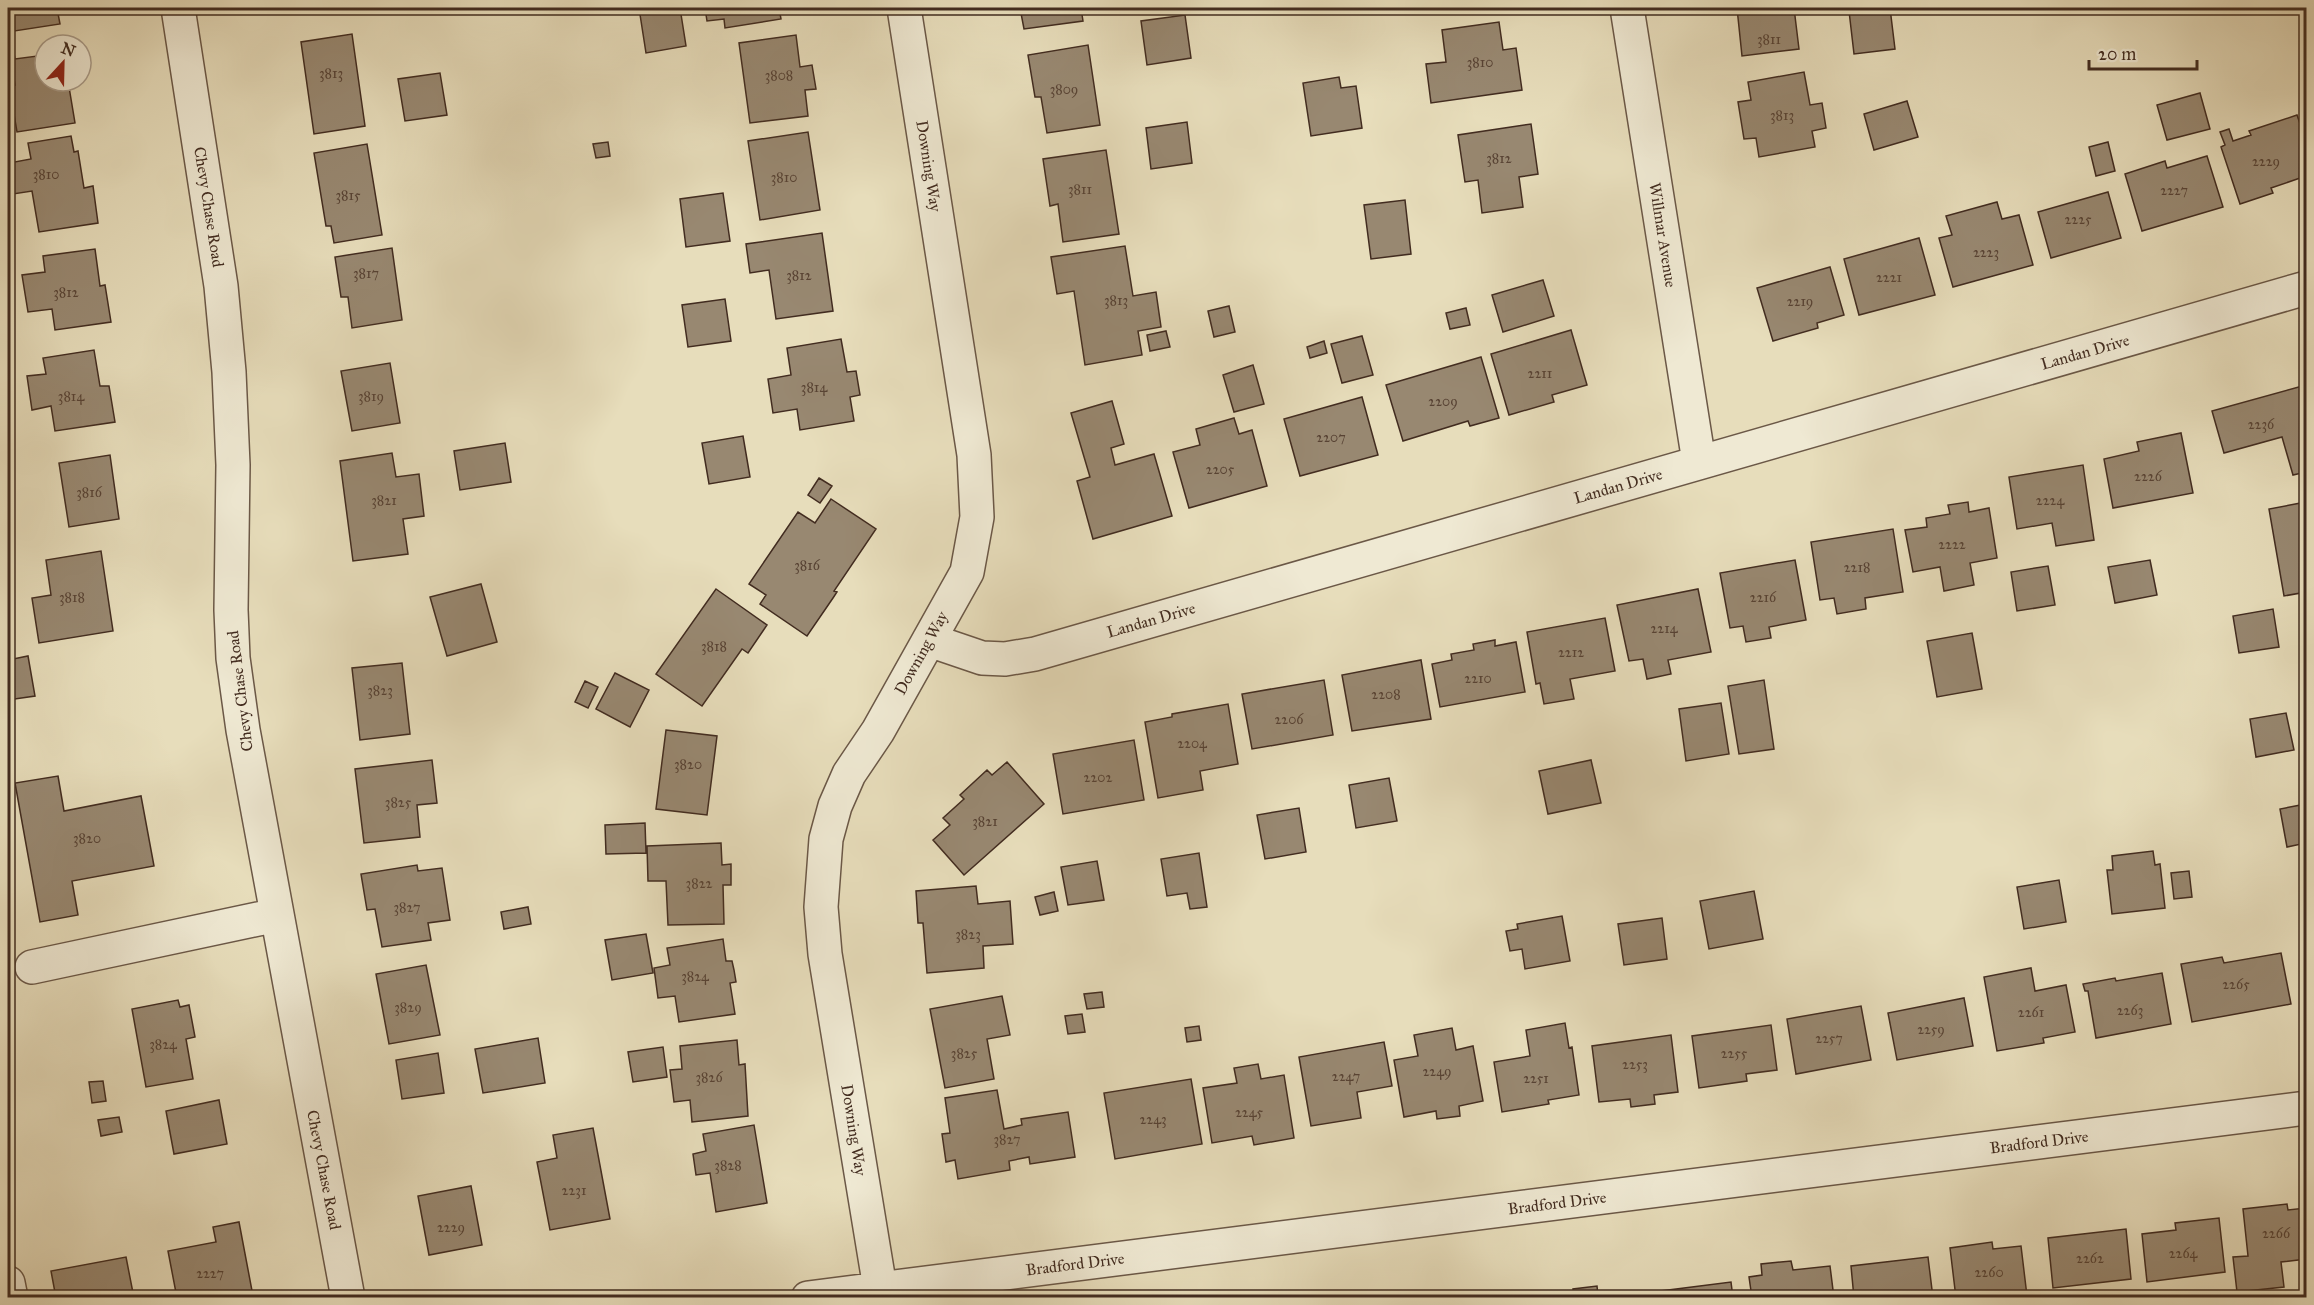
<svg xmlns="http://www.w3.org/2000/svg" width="2314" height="1305" viewBox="0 0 2314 1305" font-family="'IM FELL Great Primer',serif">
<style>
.building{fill:#988871;stroke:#422c20;stroke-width:1.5}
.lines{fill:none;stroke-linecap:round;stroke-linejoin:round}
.minor-casing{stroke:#6b5847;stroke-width:36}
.minor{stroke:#efe9d3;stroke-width:33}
.labels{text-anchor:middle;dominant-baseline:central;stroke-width:6;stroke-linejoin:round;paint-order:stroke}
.number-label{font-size:14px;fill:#584334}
.street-label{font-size:16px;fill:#422c20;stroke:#efe9d3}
</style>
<rect width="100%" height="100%" fill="#e7ddbb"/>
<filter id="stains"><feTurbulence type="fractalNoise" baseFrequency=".00333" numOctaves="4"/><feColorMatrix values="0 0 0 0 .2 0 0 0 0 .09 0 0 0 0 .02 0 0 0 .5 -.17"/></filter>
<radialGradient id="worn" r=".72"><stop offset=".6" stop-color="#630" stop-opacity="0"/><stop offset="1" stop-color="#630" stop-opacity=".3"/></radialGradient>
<path class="building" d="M8 8H57L60 24 8 32Z
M639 8H680L686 46 646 53Z
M705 8H779L781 19 725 28 724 19 707 21Z
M1020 8H1081L1083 21 1024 29Z
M1737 8H1794L1799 49 1742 56Z
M1875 8H1890L1895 49 1854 54 1849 11Z
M1185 15 1191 58 1147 65 1141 21Z
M1499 22 1503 50 1516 48 1522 90 1431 103 1426 64 1446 62 1442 30Z
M352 34 365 126 314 134 301 42Z
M796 35 800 67 812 65 816 89 805 90 808 116 750 123 739 43Z
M12 43 15 59 45 55V81H68L75 123 17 132 9 85H15L12 66 8 67V44Z
M1088 45 1100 125 1047 133 1041 97H1035L1028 55Z
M1804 72 1810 105 1822 103 1826 128 1812 131 1815 147 1759 157 1756 138 1744 139 1738 102 1751 100 1748 82Z
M440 73 447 115 405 121 398 79Z
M1339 77 1341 88 1356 86 1362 128 1311 136 1303 83Z
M2200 93 2210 129 2167 140 2157 105Z
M1907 101 1918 137 1874 150 1864 114Z
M2297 115 2306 141V176L2271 188 2273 193 2240 204 2221 147 2225 145 2220 132 2229 129 2233 141 2251 135 2249 131Z
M1187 122 1192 163 1151 169 1146 128Z
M1531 124 1538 174 1519 177 1523 207 1482 213 1478 180 1465 182 1458 135Z
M808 132 820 210 760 220 748 141Z
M71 136 74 152 78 151 84 188 93 186 98 223 39 232 32 191 13 194 9 163 31 159 28 143Z
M608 142 610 156 596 158 593 144Z
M2108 142 2115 171 2096 176 2089 147Z
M367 144 382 235 334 243 331 226H326L314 153Z
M1106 150 1119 234 1063 242 1058 204 1050 206 1043 159Z
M2207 156 2223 207 2142 231 2125 174 2165 161 2167 168Z
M2108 192 2121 238 2051 258 2038 212Z
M723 193 730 241 686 247 680 199Z
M1405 200 1411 254 1371 259 1364 205Z
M1997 202 2002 219 2019 215 2033 265 1953 287 1939 238 1952 235 1946 216Z
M822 233 833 311 776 319 769 270 750 273 746 244Z
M1919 238 1935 295 1859 315 1844 259Z
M1125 246 1133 296 1156 292 1161 327 1138 331 1142 355 1085 365 1074 291 1057 294 1051 257Z
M392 248 402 320 352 328 348 297H341L335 257Z
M95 249 100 286 105 285 111 322 55 330 52 309 28 312 22 275 45 272 43 256Z
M1830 267 1844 315 1817 323 1818 328 1773 341 1757 288Z
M1543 280 1554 316 1503 332 1492 295Z
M725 299 731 341 688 347 682 305Z
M1229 306 1235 332 1214 337 1208 311Z
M1466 308 1470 325 1450 329 1446 313Z
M1571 330 1587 385 1552 395 1554 402 1509 415 1491 354Z
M1166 331 1170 347 1150 351 1147 335Z
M1362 336 1373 375 1342 383 1331 344Z
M841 339 847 372 856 371 860 395 850 397 854 421 800 430 797 409 773 413 768 379 791 375 787 348Z
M1324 341 1327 353 1310 358 1307 347Z
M94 350 100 386H109L115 422 55 431 51 406 32 410 27 376 46 374 43 358Z
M1481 357 1499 418 1470 426 1468 421 1403 441 1386 385Z
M390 363 400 423 352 431 341 371Z
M1253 365 1264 404 1234 412 1223 375Z
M2306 385V472L2293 475 2282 437 2224 453 2212 411Z
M1362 397 1378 455 1300 476 1284 419Z
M1112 401 1124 444 1111 448 1115 465 1154 454 1172 516 1093 539 1077 481 1090 477 1071 413Z
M1234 418 1239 434 1252 430 1267 486 1189 508 1173 452 1200 445 1196 429Z
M2181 433 2193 493 2113 508 2104 459 2139 451 2137 442Z
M743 436 750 477 709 484 702 443Z
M505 443 511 482 460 490 454 451Z
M392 453 396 477 419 474 424 516 403 519 408 554 353 561 340 461Z
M110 455 119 519 69 527 59 463Z
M2083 465 2094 540 2056 546 2052 523 2017 529 2009 477Z
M819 478 832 486 820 503 808 495Z
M831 499 876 529 834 591 837 592 833 598 807 636 760 604 766 595 749 584 798 512 815 523Z
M1968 502 1969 512 1989 508 1997 558 1970 563 1974 585 1944 591 1940 567 1913 572 1905 530 1927 527 1926 518 1950 514 1948 505Z
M2306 502V592L2284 596 2269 509Z
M1893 529 1903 592 1865 598 1866 609 1837 614 1834 598 1820 600 1811 542Z
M101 551 113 631 39 643 32 598 51 595 46 560Z
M1795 560 1806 620 1769 627 1771 638 1746 642 1743 626 1730 628 1720 573Z
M2150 560 2157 595 2115 603 2108 567Z
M2048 566 2055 605 2017 611 2011 572Z
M481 584 497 642 447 656 430 597Z
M716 589 767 625 748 653 742 649 702 706 656 674Z
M1698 589 1711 652 1668 660 1671 674 1647 679 1643 659 1629 661 1617 605Z
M2273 609 2279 647 2239 653 2233 616Z
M1605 618 1615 671 1570 679 1574 699 1544 704 1540 683 1536 684 1527 632Z
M1972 633 1982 689 1937 697 1927 641Z
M1495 640V646L1516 642 1525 692 1440 707 1432 664 1452 660 1451 654 1474 650 1473 644Z
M28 656 35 696 8 700V660Z
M1421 660 1431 719 1352 731 1342 675Z
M402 663 410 734 360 740 352 668Z
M615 673 649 690 630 727 596 709Z
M1324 680 1333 735 1252 749 1242 694Z
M1764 680 1774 749 1739 754 1728 686Z
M585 681 598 687 588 708 575 702Z
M1721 703 1729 754 1686 761 1679 709Z
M1228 704 1238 764 1200 771 1203 790 1158 798 1145 722 1172 717V714Z
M2286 713 2294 750 2256 757 2250 719Z
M666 730 717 736 707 815 656 809Z
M1134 740 1144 800 1063 814 1053 754Z
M432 760 437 803 417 805 420 837 364 843 355 769Z
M1591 760 1601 803 1548 814 1539 771Z
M1007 762 1044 804 964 875 933 840 950 825 943 818 964 799 960 795 987 770 992 775Z
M58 776 64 811 141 796 154 866 72 881 78 915 40 922 15 783Z
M1389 778 1397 821 1356 828 1349 785Z
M2306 804V843L2287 847 2280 809Z
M1299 808 1306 852 1265 859 1257 815Z
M645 823 646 853 606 854 605 825Z
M721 843 722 865 731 864V885H723L724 924 668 925 666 881H648L647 846Z
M2153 851 2155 865 2160 864 2165 908 2112 914 2107 870H2113L2112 856Z
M1199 853 1207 907 1190 909 1187 893 1167 896 1161 859Z
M1097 861 1104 900 1068 905 1061 867Z
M417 865 418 871 442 868 450 920 428 923 431 940 382 947 375 909 367 910 361 874Z
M2189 871 2192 897 2174 899 2171 873Z
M2059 880 2066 922 2024 929 2017 887Z
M976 886 978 904 1010 901 1013 944 983 946 984 968 927 973 923 923H918L916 891Z
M1754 891 1763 939 1709 949 1700 901Z
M1054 892 1058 911 1040 915 1035 897Z
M528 907 531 924 504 929 501 912Z
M1562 916 1570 961 1525 969 1522 949 1510 951 1506 931 1518 929 1517 924Z
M1662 918 1667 959 1624 965 1618 924Z
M646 934 653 973 612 980 605 940Z
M723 939 726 961H732L734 970 736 982 730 983 735 1014 679 1022 675 996 658 998 654 968 670 965 667 948Z
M2281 953 2291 1004 2192 1022 2181 964 2222 957 2224 963Z
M426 965 440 1035 389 1044 376 974Z
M2031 968 2035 991 2066 985 2075 1032 2043 1038 2044 1043 1997 1051 1984 977Z
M2162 973 2171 1024 2096 1038 2088 991H2085L2083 984 2115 978 2116 981Z
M1102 992 1104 1007 1087 1009 1084 994Z
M1002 996 1010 1035 987 1039 994 1079 945 1088 930 1009Z
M1964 998 1973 1046 1897 1060 1888 1013Z
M178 1000 180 1007 189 1005 195 1037 186 1039 193 1079 146 1087 132 1009Z
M1861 1006 1871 1060 1796 1074 1787 1019Z
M1082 1014 1085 1032 1068 1034 1065 1016Z
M1565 1023 1569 1048 1572 1047 1579 1095 1548 1100 1549 1104 1502 1112 1494 1062 1530 1056 1526 1030Z
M1771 1025 1777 1070 1746 1074 1747 1081 1699 1088 1692 1036Z
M1199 1026 1201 1040 1187 1042 1185 1028Z
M1452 1028 1456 1050 1473 1046 1483 1101 1459 1106 1460 1116 1437 1119 1436 1111 1404 1117 1394 1060 1418 1056 1414 1035Z
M1671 1035 1678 1092 1654 1095 1655 1104 1631 1107 1630 1099 1599 1102 1592 1046Z
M538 1038 545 1083 483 1093 475 1049Z
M737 1040 739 1065 745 1064 748 1116 692 1122 690 1100 674 1102 670 1070 682 1069 680 1046Z
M1384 1042 1392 1086 1357 1092 1361 1118 1311 1126 1299 1057Z
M663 1047 667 1077 633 1082 628 1052Z
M438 1053 444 1093 402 1099 396 1060Z
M1258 1064 1261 1079 1284 1075 1294 1138 1254 1145 1252 1136 1212 1143 1203 1088 1237 1083 1234 1068Z
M1191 1079 1202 1144 1115 1159 1104 1093Z
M103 1081 106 1101 92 1103 89 1082Z
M997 1090 1004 1129 1022 1125 1021 1119 1068 1112 1075 1157 1030 1164 1029 1157 1009 1161 1010 1170 958 1179 955 1160 946 1162 942 1134 950 1133 945 1098Z
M219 1100 227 1144 174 1154 166 1111Z
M119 1117 122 1132 101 1136 98 1120Z
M754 1125 767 1203 716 1212 710 1173 696 1175 693 1154 706 1151 703 1134Z
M593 1128 610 1219 550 1230 537 1162 557 1158 553 1135Z
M471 1186 482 1245 429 1255 418 1196Z
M2287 1204 2288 1210 2306 1208V1259L2281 1262 2284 1287 2237 1292 2233 1257 2248 1256 2243 1209Z
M2219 1218 2225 1272 2147 1282 2142 1234 2176 1230 2175 1223Z
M239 1222 253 1296 177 1298 168 1251 216 1242 213 1227Z
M2126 1229 2131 1279 2053 1288 2048 1238Z
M1992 1242 1993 1249 2021 1246 2027 1296 1956 1298 1950 1248Z
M126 1257 134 1298H56L51 1271Z
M1928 1257 1933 1298H1854L1851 1266Z
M1791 1261 1793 1270 1830 1266 1834 1298H1752L1749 1277 1762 1275 1761 1264Z
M1731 1282 1733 1298H1654L1653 1292Z
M1597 1286 1598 1296 1632 1293V1298H1574L1573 1289Z"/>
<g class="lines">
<defs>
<path id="minor" d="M178 8 221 286 229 372 233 465 231 610 233 658 243 730 348 1298
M1627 8 1699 462
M929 640 982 658 1005 659 1035 654 2306 288
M32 967 277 915
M8 1283 11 1298
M880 1288 825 954 821 907 826 839 835 806 849 774 878 731 967 572 977 517 974 455 904 8
M808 1298 2306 1108"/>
</defs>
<use href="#minor" class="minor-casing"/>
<use href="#minor" class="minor"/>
</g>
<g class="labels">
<g class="number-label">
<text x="1769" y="39">3811</text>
<text x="1480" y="62">3810</text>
<text x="331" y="73">3813</text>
<text x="779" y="75">3808</text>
<text x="1064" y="89">3809</text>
<text x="1782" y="115">3813</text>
<text x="1499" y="158">3812</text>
<text x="2266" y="161">2229</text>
<text x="46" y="174">3810</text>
<text x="784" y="177">3810</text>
<text x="1080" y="189">3811</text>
<text x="2174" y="190">2227</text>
<text x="348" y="195">3815</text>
<text x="2078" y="219">2225</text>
<text x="1986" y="252">2223</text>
<text x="366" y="273">3817</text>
<text x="799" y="275">3812</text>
<text x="1889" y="277">2221</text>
<text x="66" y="292">3812</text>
<text x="1116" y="300">3813</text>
<text x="1800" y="301">2219</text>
<text x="1540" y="373">2211</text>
<text x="814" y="387">3814</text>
<text x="71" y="396">3814</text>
<text x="371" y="396">3819</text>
<text x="1443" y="401">2209</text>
<text x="2261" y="424">2236</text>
<text x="1331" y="437">2207</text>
<text x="1220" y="469">2205</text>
<text x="2148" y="476">2226</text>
<text x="89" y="492">3816</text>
<text x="384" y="500">3821</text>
<text x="2050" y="500">2224</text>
<text x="1952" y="544">2222</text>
<text x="807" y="565">3816</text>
<text x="1857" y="567">2218</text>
<text x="72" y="597">3818</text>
<text x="1763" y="597">2216</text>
<text x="1664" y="628">2214</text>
<text x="714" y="646">3818</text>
<text x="1571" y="652">2212</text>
<text x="1478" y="678">2210</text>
<text x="380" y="690">3823</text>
<text x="1386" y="694">2208</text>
<text x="1289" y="719">2206</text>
<text x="1192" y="743">2204</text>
<text x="688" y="764">3820</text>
<text x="1098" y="777">2202</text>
<text x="398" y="802">3825</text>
<text x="985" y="821">3821</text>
<text x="87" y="838">3820</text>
<text x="699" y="883">3822</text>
<text x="407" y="907">3827</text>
<text x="968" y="934">3823</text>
<text x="695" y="976">3824</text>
<text x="2236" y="984">2265</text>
<text x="408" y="1007">3829</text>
<text x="2130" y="1010">2263</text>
<text x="2031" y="1012">2261</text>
<text x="1931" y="1029">2259</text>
<text x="1829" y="1038">2257</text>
<text x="163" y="1044">3824</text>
<text x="964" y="1053">3825</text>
<text x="1734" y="1053">2255</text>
<text x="1635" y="1064">2253</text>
<text x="1437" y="1071">2249</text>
<text x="1346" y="1076">2247</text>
<text x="709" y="1077">3826</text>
<text x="1536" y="1078">2251</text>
<text x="1249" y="1112">2245</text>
<text x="1153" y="1119">2243</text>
<text x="1007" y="1139">3827</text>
<text x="728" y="1165">3828</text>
<text x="574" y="1190">2231</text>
<text x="451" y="1227">2229</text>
<text x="2276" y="1233">2266</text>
<text x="2183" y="1253">2264</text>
<text x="2090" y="1258">2262</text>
<text x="1989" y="1272">2260</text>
<text x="210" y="1273">2227</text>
</g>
<g class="street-label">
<text transform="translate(929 166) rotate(81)">Downing Way</text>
<text transform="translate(209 207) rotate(81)">Chevy Chase Road</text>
<text transform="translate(1663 235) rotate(81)">Willmar Avenue</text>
<text transform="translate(2085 352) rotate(-16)">Landan Drive</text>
<text transform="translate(1618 486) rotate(-16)">Landan Drive</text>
<text transform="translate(1151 620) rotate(-16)">Landan Drive</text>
<text transform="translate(921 653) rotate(-61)">Downing Way</text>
<text transform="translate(240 691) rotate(-97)">Chevy Chase Road</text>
<text transform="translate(854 1130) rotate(81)">Downing Way</text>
<text transform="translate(2039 1142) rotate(-7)">Bradford Drive</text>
<text transform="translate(324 1170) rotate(79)">Chevy Chase Road</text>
<text transform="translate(1557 1203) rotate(-7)">Bradford Drive</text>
<text transform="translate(1075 1264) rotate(-7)">Bradford Drive</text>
</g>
</g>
<rect width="2314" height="1305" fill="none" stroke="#e7ddbb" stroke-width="30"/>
<rect x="9" y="9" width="2296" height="1287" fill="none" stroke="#422c20" stroke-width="3"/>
<rect x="15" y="15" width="2284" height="1275" fill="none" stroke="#422c20" stroke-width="1.5"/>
<g transform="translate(63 63) rotate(22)"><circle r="28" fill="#efe9d3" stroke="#aa9d8b" stroke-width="1.5"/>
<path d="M0-4.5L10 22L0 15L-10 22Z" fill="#8f2418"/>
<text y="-9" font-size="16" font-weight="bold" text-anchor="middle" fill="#422c20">N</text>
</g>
<path d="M2089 60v9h108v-9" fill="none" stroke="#422c20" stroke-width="3"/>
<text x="2098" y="60" font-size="18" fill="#422c20" stroke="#efe9d3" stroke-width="4.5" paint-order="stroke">20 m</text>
<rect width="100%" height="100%" filter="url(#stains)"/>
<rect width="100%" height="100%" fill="url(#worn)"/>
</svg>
